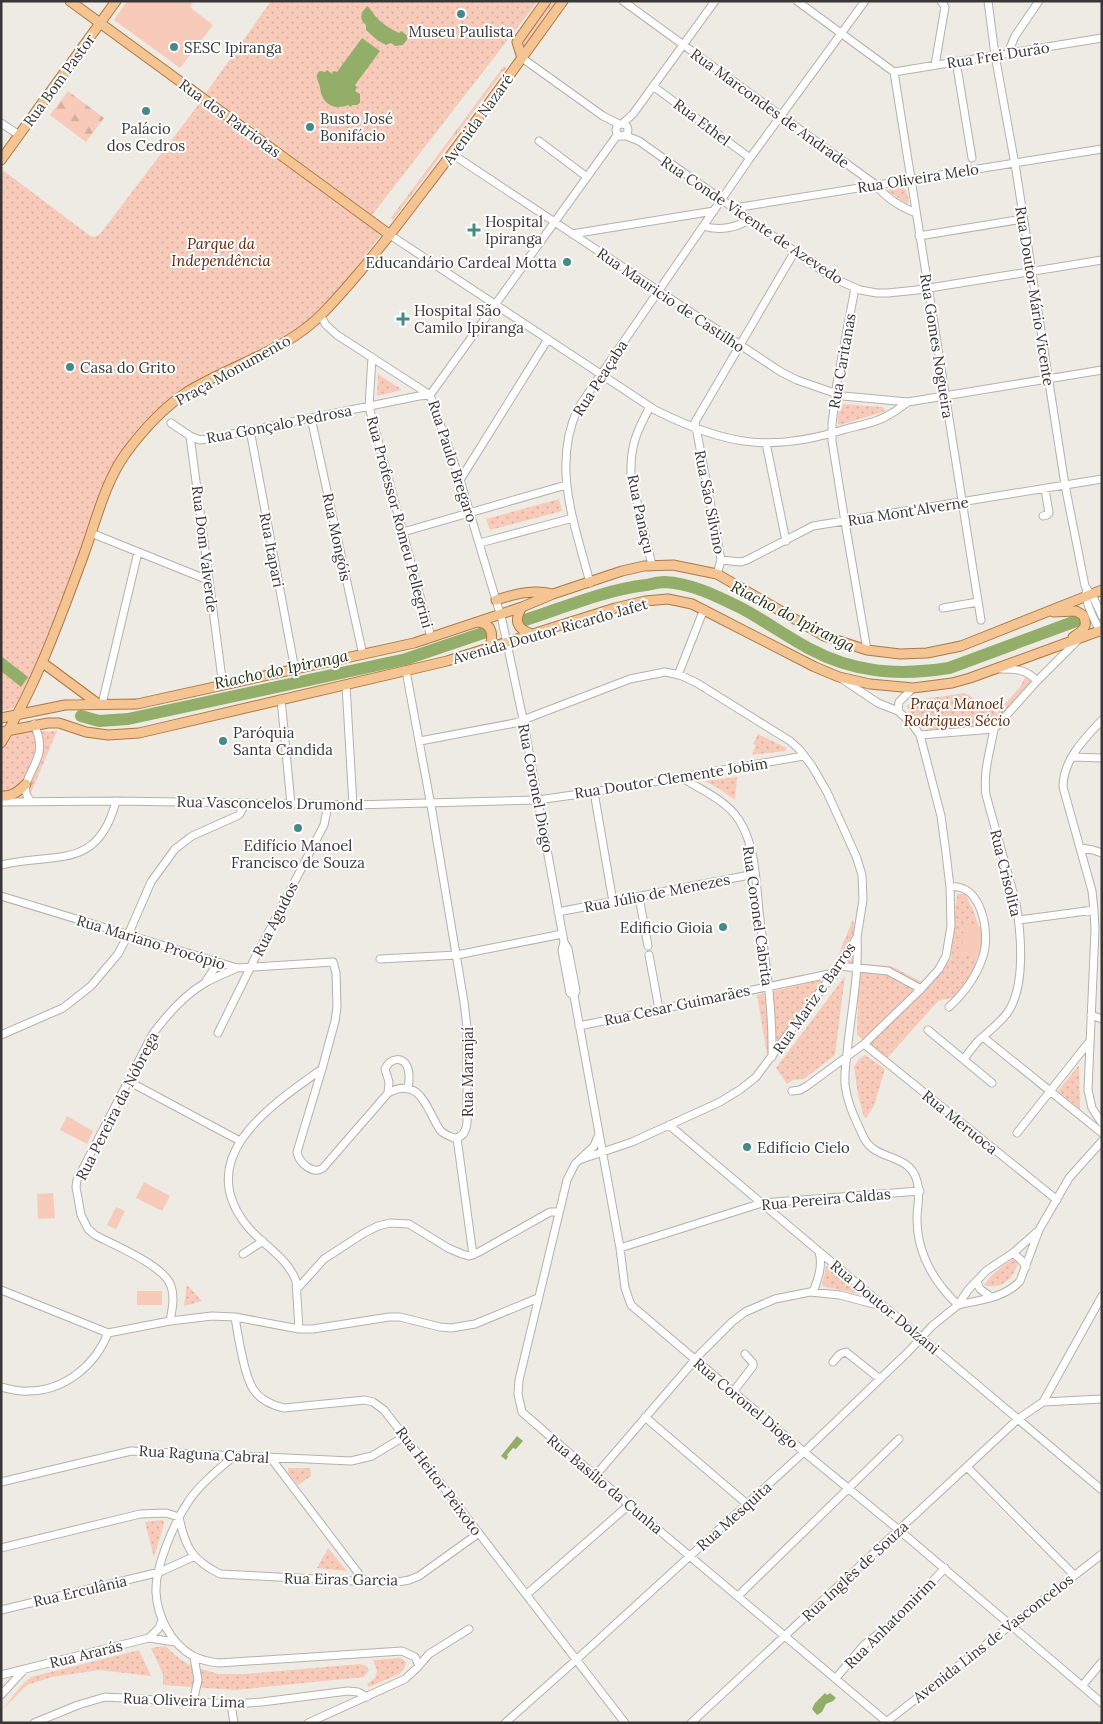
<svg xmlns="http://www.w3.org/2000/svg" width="1103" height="1724" viewBox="0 0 1103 1724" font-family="Lora,serif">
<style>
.grass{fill:url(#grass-tufts)}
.forest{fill:url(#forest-firs)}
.park{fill:url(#park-dots)}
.pitch{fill:#f8cab9}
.water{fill:#93ae68}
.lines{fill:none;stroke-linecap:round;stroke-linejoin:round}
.river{stroke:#93ae68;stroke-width:12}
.minor-casing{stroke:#b4b1ab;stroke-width:9}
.major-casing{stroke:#ae7943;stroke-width:11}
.minor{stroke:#fff;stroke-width:7}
.major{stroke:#f5c493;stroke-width:9}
.poi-dot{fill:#448b85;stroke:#fff;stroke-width:2}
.labels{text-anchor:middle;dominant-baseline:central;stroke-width:4;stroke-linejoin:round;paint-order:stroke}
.poi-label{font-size:15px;fill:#383735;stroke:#fff;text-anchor:start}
.street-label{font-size:15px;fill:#383735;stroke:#fff}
.park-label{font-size:15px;font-style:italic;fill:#632100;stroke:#fff}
.water-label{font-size:16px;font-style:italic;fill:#232e0f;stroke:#fff}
</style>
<defs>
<pattern id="grass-tufts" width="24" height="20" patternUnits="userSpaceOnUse" patternTransform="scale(1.25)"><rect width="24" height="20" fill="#f8cab9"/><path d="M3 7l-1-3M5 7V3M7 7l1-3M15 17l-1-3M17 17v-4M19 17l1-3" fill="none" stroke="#d5aea0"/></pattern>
<pattern id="forest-firs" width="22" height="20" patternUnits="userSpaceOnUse" patternTransform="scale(1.25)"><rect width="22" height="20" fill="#f8cab9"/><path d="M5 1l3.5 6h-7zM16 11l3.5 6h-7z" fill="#d5aea0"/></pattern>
<pattern id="park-dots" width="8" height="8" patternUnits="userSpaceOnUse" patternTransform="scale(1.25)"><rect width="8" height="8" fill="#f8cab9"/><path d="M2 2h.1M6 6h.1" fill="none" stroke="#d5aea0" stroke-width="1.8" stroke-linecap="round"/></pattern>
</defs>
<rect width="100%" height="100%" fill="#eeebe5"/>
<path class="grass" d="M553 1H557L525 45 523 43Z
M504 66 506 68 393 220 391 218Z"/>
<path class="forest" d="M68 91 104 118 86 142 50 115Z"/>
<path class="park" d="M271 1H538L372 215 206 93Z
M202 100 286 166 381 235C353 270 327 310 291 337 266 354 232 363 205 376 181 387 160 405 142 424 107 463 94 514 76 562 63 595 53 629 38 661 31 677 22 692 14 708L1 711V175L4 171 89 235 94 237 100 234Z
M901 187 906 190 909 202 907 204 888 191 889 189Z
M378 374 401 389V390L377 396Z
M843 404 883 407 886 411 840 425 838 424C838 417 838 408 843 404Z
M559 499 562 511 490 530 486 519Z
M1026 676 1032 681 994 727 931 731 924 723 913 718 907 706 918 700 965 693 997 713 1020 687Z
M57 731 30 795 26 798 1 800V732Z
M758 734 785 747 787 749 785 751 752 755 756 745 753 744Z
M737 777 735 800 718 788 705 781Z
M957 894H965L973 909 980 931 979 948 974 970 955 997 938 1001 889 1056 887 1060 857 1035 859 973 843 970 769 1066 757 995 829 978 853 919 861 964 891 966 930 986 951 958Z
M845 976 835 1055 804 1079 793 1080 787 1084 776 1068Z
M865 1055 885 1069 874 1106 866 1118 864 1117 858 1095 854 1067 859 1059Z
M1079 1065 1080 1109 1058 1091Z
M1014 1259 1018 1262C1015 1277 1001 1291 984 1285 992 1273 1002 1266 1014 1259Z
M826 1266H828L859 1292V1294L822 1286Z
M187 1285 202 1301 184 1306Z
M288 1468H310L311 1476 298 1485 288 1473Z
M163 1520 164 1524 154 1557 145 1522Z
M328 1548 347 1571 317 1568Z
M165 1646 180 1659 193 1667 219 1674H246L360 1664 366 1666 369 1670 364 1677 235 1690 163 1685V1674L151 1648Z
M139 1650 151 1676 99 1670 52 1677 27 1685 2 1710 21 1686 31 1677Z
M401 1658 404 1660 406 1663 404 1669 399 1674 369 1687 367 1684 375 1678 377 1671 373 1660Z"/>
<path class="pitch" d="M127 1H194L190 7 213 25 180 68 114 20Z
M964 925 983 927 981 956 961 955Z
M67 1116 93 1131 87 1144 60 1130Z
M144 1182 170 1196 162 1211 136 1198Z
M53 1193 55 1218 38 1219 37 1194Z
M116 1207 125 1211 116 1229 107 1225Z
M137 1291H162V1305H137Z"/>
<path class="water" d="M367 6C373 11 373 14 377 18 384 25 391 29 399 33L401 31 409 37 403 45 395 46 391 43 386 45 377 40 366 30V25C358 18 361 13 367 6Z
M362 38 380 51 355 85 357 87 355 91 360 94V103L357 105H352L351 107 348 105C333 111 321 103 320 87 319 81 313 76 320 71L325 72 327 70 332 74 334 71 337 72Z
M1 656 28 677 21 687 1 671Z
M517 1436 523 1441 516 1449 513 1448 507 1455 508 1457 506 1460 501 1456Z
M825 1693 827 1695 830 1693 836 1698 833 1701 826 1704 822 1712 817 1715 812 1709 815 1703Z"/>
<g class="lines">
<path class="river" d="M525 620C565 607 605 590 646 585 652 584 658 582 664 582 692 583 719 597 743 609 765 621 786 636 808 648 854 673 898 676 949 668L1095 614
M81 716 99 721 128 719 406 659 486 632"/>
<defs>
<path id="minor" d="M623 1 876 185C886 198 901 207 916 213
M797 1 894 72
M988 1 995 55 1016 170 1065 485 1085 586 1094 599 1102 616
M1008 53 1015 36 1039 1
M522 58 603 116 619 124
M956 61 972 158
M935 65 945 7 941 1
M894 72 981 620
M894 72 1102 38
M653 86 750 158
M1 123 19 135
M622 124 633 114 715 1
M616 130a6 6 0 1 1 12 0a6 6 0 1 1-12 0Z
M624 135 639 141 831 277 860 290 877 293H888L917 290 1102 260
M539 141 587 177
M452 154 781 372 797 380 843 396 908 402
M734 208 1102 149
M703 226C719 231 737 228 750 219
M572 234 714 211
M390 235 655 410C725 445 770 453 846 429 861 425 879 422 892 413 898 410 903 405 908 402L1102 370
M919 236 1023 219
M855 288 837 383 832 424V441L845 522 867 650
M320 315 326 325 337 335 430 395
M372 357 369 407 431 637
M430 395 460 480 502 620 523 719 564 942 562 950 570 993 574 996
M430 395 618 134
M650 407C636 432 630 447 631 476L652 565
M311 418 363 655
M171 423 190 436 223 686
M250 430 295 670
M190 436 200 440 207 439 419 396 430 395
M766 443 786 541
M460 480 548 339
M1043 516 1047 515 1049 513 1045 489
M403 532 566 485
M91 533 208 580
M480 543 573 518
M721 560 741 562 747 560 813 526 1102 479
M717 574 721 560 695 422 795 251
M590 583C575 524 551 467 578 408L750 158 865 1
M1086 593C1085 602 1096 625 1102 633
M943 608 978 602
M1000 669C1016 669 1026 669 1037 681
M678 675 704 609
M346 685 353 805
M281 699 291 804
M102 704 138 552
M898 711 899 702 913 688
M1102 720C1084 739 1063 760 1063 787L1092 891 1094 910 1095 930 1088 1090 1092 1108 1102 1123
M920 735 994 729 1037 681 1078 640
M420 741 515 723 630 679 665 672 680 675 697 683 790 741 799 749 812 766 827 792 856 856 862 875 863 900 857 937 839 966 756 1077 741 1089 720 1102 632 1142 579 1160
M1072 757 1102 758
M681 777C701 790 726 800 739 820 757 848 756 888 760 920 766 965 773 1011 772 1057
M594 792 613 902
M31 801C16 787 37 768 39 752 41 743 38 733 34 724
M1 802 116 801 353 805 538 800 594 792 804 756
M1081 848 1093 850 1102 853
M1 865C56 852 98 871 116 801
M1 896 237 968 333 962 336 973 337 1007 335 1021 322 1069 297 1152C299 1163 313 1175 323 1168L388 1093C421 1075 427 1111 440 1130 443 1134 449 1136 454 1138 463 1138 466 1131 467 1123V1027L464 1002 432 811 406 671
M639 897 648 946
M558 912 755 874
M1019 920 1094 910
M857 937C859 972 852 1008 848 1043 847 1057 844 1071 845 1084 847 1103 856 1121 864 1138 876 1162 909 1152 917 1181 921 1194 917 1206 917 1219 917 1253 934 1282 958 1305
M564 942 568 949 576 991 574 996 620 1248 625 1288 631 1305 804 1452 899 1530 1102 1703
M649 955 659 1009
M380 959 457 955 562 934
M839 966 888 971 921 989
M206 981 218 963
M949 1007C964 993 977 976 983 956 991 933 981 882 950 887
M1091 1015 1102 1019
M579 1026 834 973
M928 1030 992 1083
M218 1033 255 958 324 825 328 805
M1 1035 63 1008 91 986 118 954 128 935 151 882 175 849 192 836 239 815 246 803
M983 1037 1102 1133
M864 1044 1057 1200
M964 1059C968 1053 973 1047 978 1041 988 1032 1000 1023 1008 1012 1026 985 1021 933 1016 903L986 795C983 772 990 751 994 729
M128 1081 240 1141
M792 1091 800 1090 807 1086 864 1044 921 989 939 969 946 956 951 926 950 887 946 853 941 816 920 735 912 724 898 711 878 703 842 679
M388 1093 389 1082 385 1069C390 1058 404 1055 408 1069 410 1075 409 1083 408 1089
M669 1125 1102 1490
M1017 1133 1089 1042
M599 1134 594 1146 575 1164 567 1180 519 1380 518 1394 522 1412 629 1505 888 1723
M457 1138 473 1255
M620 1248 762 1203 920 1191
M1013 1253 1021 1260 1026 1267
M243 1254 263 1241
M977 1282 980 1289 991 1297
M297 1289 324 1259 364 1233 378 1226 390 1223 409 1224 448 1248 462 1254 469 1256 479 1252 550 1212H559
M1 1290 108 1333 170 1321 212 1316 235 1317 299 1329H313L389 1317H400L440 1327 451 1328 475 1324 538 1298
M813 1292C818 1279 823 1266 819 1252
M958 1305C979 1300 1005 1298 1020 1281L1039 1230 1069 1178 1102 1141
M235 1317C237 1330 239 1342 242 1355 248 1384 253 1401 284 1408L365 1400 373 1402 384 1410 625 1723
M170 1321C172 1310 175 1297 171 1286 165 1266 114 1245 95 1235L88 1229 81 1215 76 1187 77 1180 152 1035C166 1016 184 995 205 983 215 977 226 973 237 968
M299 1329 296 1281C287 1257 264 1246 248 1227 191 1158 270 1106 322 1069
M833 1362 840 1354 846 1352 880 1379
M1 1387C10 1389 19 1392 28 1391 64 1391 95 1366 108 1333
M733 1392 753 1366V1363L745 1354
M1043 1402 1102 1296
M645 1417 747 1504
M234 1456C218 1470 200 1484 188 1502 174 1523 155 1567 156 1592 157 1616 171 1644 193 1656 201 1660 210 1662 219 1663L402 1651 415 1657 419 1665
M270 1457 365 1582
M967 1467 1074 1575
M595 1476 700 1354 732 1322 745 1312 775 1299 810 1292 840 1295 881 1306
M1 1482 131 1451 351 1461 372 1456 405 1436
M1 1548 140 1514 166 1513 179 1517C185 1547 192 1560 220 1574L393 1583 409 1580 419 1576 479 1533
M527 1594 629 1505
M738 1596 899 1439
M1 1610 160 1572 195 1556
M149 1638 159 1628 162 1620
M1 1675 149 1638 175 1642
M836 1678 864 1645 897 1619 945 1568
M1082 1686 1102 1662
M1 1695 23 1671
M193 1702 198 1680 194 1657
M231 1704 234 1723
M34 1723 78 1705 105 1697 231 1704 262 1702 348 1691 358 1692 367 1697
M308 1723 405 1679 417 1668 429 1654 469 1629
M505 1723 576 1660 804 1452 909 1351 932 1326 958 1305 968 1290 986 1271 1013 1253 1039 1230
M691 1723 1018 1419 1043 1402 1102 1399
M885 1723 1102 1554"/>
<path id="major" d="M70 1 390 235
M522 58 517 42 546 1
M1 160 116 1
M496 600C515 594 533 589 553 594
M522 607C514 620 516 629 532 634
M1053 612 1076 611 1083 615C1089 626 1083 631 1073 637
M477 622C493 623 494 636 489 649
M43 663 97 703
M1 718 65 705 137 704 414 643 522 607 553 594 622 571 644 566 673 565 717 574 824 636 867 650 900 654 927 653 961 646 1102 590
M1 732 48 723H59L86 732 108 735 139 733 447 661 615 608 645 601 668 599 692 604 815 667 839 677 870 684 913 688 952 683 970 678 1102 630
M1 743C37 684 60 619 84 554 96 521 105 482 126 453 143 430 163 408 187 392 232 364 285 352 323 313 358 277 391 234 421 194 470 131 516 66 563 1
M1 796C12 797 19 791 26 784"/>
</defs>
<use href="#minor" class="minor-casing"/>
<use href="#major" class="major-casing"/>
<use href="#minor" class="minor"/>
<use href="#major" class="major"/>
</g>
<g class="poi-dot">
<circle cx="461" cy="14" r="5"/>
<circle cx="174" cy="47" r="5"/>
<circle cx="146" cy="111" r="5"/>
<circle cx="310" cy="127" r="5"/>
<path d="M471.5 222.5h5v5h5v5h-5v5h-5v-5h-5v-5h5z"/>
<circle cx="567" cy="262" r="5"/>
<path d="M400.5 311.5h5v5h5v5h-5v5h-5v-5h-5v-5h5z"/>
<circle cx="70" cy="367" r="5"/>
<circle cx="223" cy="741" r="5"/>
<circle cx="298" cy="828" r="5"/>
<circle cx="723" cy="927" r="5"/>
<circle cx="747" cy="1147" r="5"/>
</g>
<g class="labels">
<g class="poi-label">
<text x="461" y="31" text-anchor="middle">Museu Paulista</text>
<text x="184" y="47">SESC Ipiranga</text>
<text x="320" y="118">Busto José<tspan x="320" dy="17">Bonifácio</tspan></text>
<text x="146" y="128" text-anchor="middle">Palácio<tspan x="146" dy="17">dos Cedros</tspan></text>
<text x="485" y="221">Hospital<tspan x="485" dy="17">Ipiranga</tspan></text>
<text x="557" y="262" text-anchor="end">Educandário Cardeal Motta</text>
<text x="414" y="310">Hospital São<tspan x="414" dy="17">Camilo Ipiranga</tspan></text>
<text x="80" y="367">Casa do Grito</text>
<text x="233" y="732">Paróquia<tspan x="233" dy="17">Santa Candida</tspan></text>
<text x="298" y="845" text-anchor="middle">Edifício Manoel<tspan x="298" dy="17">Francisco de Souza</tspan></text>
<text x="713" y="927" text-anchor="end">Edificio Gioia</text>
<text x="757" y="1147">Edifício Cielo</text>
</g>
<g class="street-label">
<text transform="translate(998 55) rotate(-9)">Rua Frei Durão</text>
<text transform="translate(59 80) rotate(-54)">Rua Bom Pastor</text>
<text transform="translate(770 108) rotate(36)">Rua Marcondes de Andrade</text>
<text transform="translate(230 118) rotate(36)">Rua dos Patriotas</text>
<text transform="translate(478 119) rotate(-54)">Avenida Nazaré</text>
<text transform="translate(702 122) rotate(37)">Rua Ethel</text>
<text transform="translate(918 178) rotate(-9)">Rua Oliveira Melo</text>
<text transform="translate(752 220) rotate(34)">Rua Conde Vicente de Azevedo</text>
<text transform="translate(1035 296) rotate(81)">Rua Doutor Mário Vicente</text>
<text transform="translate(671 300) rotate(34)">Rua Mauricio de Castilho</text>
<text transform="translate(937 346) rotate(81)">Rua Gomes Nogueira</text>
<text transform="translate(842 361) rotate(-80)">Rua Caritanas</text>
<text transform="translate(233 370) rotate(-29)">Praça Monumento</text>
<text transform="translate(600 378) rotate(-57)">Rua Peaçaba</text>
<text transform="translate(279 424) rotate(-11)">Rua Gonçalo Pedrosa</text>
<text transform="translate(453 461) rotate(72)">Rua Paulo Bregaro</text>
<text transform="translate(710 502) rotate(79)">Rua São Silvino</text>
<text transform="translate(908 511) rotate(-9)">Rua Mont'Alverne</text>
<text transform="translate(641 514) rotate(78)">Rua Panaçu</text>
<text transform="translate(400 522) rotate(75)">Rua Professor Romeu Pellegrini</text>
<text transform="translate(337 537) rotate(78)">Rua Mongóis</text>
<text transform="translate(205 549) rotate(83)">Rua Dom Valverde</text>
<text transform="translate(272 550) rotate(79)">Rua Itapari</text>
<text transform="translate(550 631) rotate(-16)">Avenida Doutor Ricardo Jafet</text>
<text transform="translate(671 778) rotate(-9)">Rua Doutor Clemente Jobim</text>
<text transform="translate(536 788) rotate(79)">Rua Coronel Diogo</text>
<text transform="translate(270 803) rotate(1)">Rua Vasconcelos Drumond</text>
<text transform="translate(1006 873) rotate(76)">Rua Crisolita</text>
<text transform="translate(657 893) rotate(-11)">Rua Júlio de Menezes</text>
<text transform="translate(758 916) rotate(82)">Rua Coronel Cabrita</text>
<text transform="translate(275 919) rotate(-63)">Rua Agudos</text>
<text transform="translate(151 942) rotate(17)">Rua Mariano Procópio</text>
<text transform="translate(814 998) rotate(-55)">Rua Mariz e Barros</text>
<text transform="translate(677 1005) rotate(-12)">Rua Cesar Guimarães</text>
<text transform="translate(467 1072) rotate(-90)">Rua Maranjaí</text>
<text transform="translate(117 1106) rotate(-63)">Rua Pereira da Nóbrega</text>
<text transform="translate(960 1122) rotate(39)">Rua Meruoca</text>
<text transform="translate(826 1199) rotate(-5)">Rua Pereira Caldas</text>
<text transform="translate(885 1307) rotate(40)">Rua Doutor Dolzani</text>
<text transform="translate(746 1403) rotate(40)">Rua Coronel Diogo</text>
<text transform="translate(204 1454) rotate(3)">Rua Raguna Cabral</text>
<text transform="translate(439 1481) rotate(53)">Rua Heitor Peixoto</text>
<text transform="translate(605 1484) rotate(40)">Rua Basílio da Cunha</text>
<text transform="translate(734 1516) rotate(-42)">Rua Mesquita</text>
<text transform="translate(855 1571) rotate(-43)">Rua Inglês de Souza</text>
<text transform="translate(341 1579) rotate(1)">Rua Eiras Garcia</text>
<text transform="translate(80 1591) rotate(-13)">Rua Erculânia</text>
<text transform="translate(890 1623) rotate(-45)">Rua Anhatomirim</text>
<text transform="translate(993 1638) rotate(-38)">Avenida Lins de Vasconcelos</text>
<text transform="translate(86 1654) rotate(-14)">Rua Ararás</text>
<text transform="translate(184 1700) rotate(2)">Rua Oliveira Lima</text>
</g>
<g class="park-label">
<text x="221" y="243">Parque da<tspan x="221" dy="17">Independência</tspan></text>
<text x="957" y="703">Praça Manoel<tspan x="957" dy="17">Rodrigues Sécio</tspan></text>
</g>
<g class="water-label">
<text transform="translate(793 616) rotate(27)">Riacho do Ipiranga</text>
<text transform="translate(281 669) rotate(-12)">Riacho do Ipiranga</text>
</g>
</g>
<rect width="1103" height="1724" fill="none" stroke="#383735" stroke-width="5"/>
</svg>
